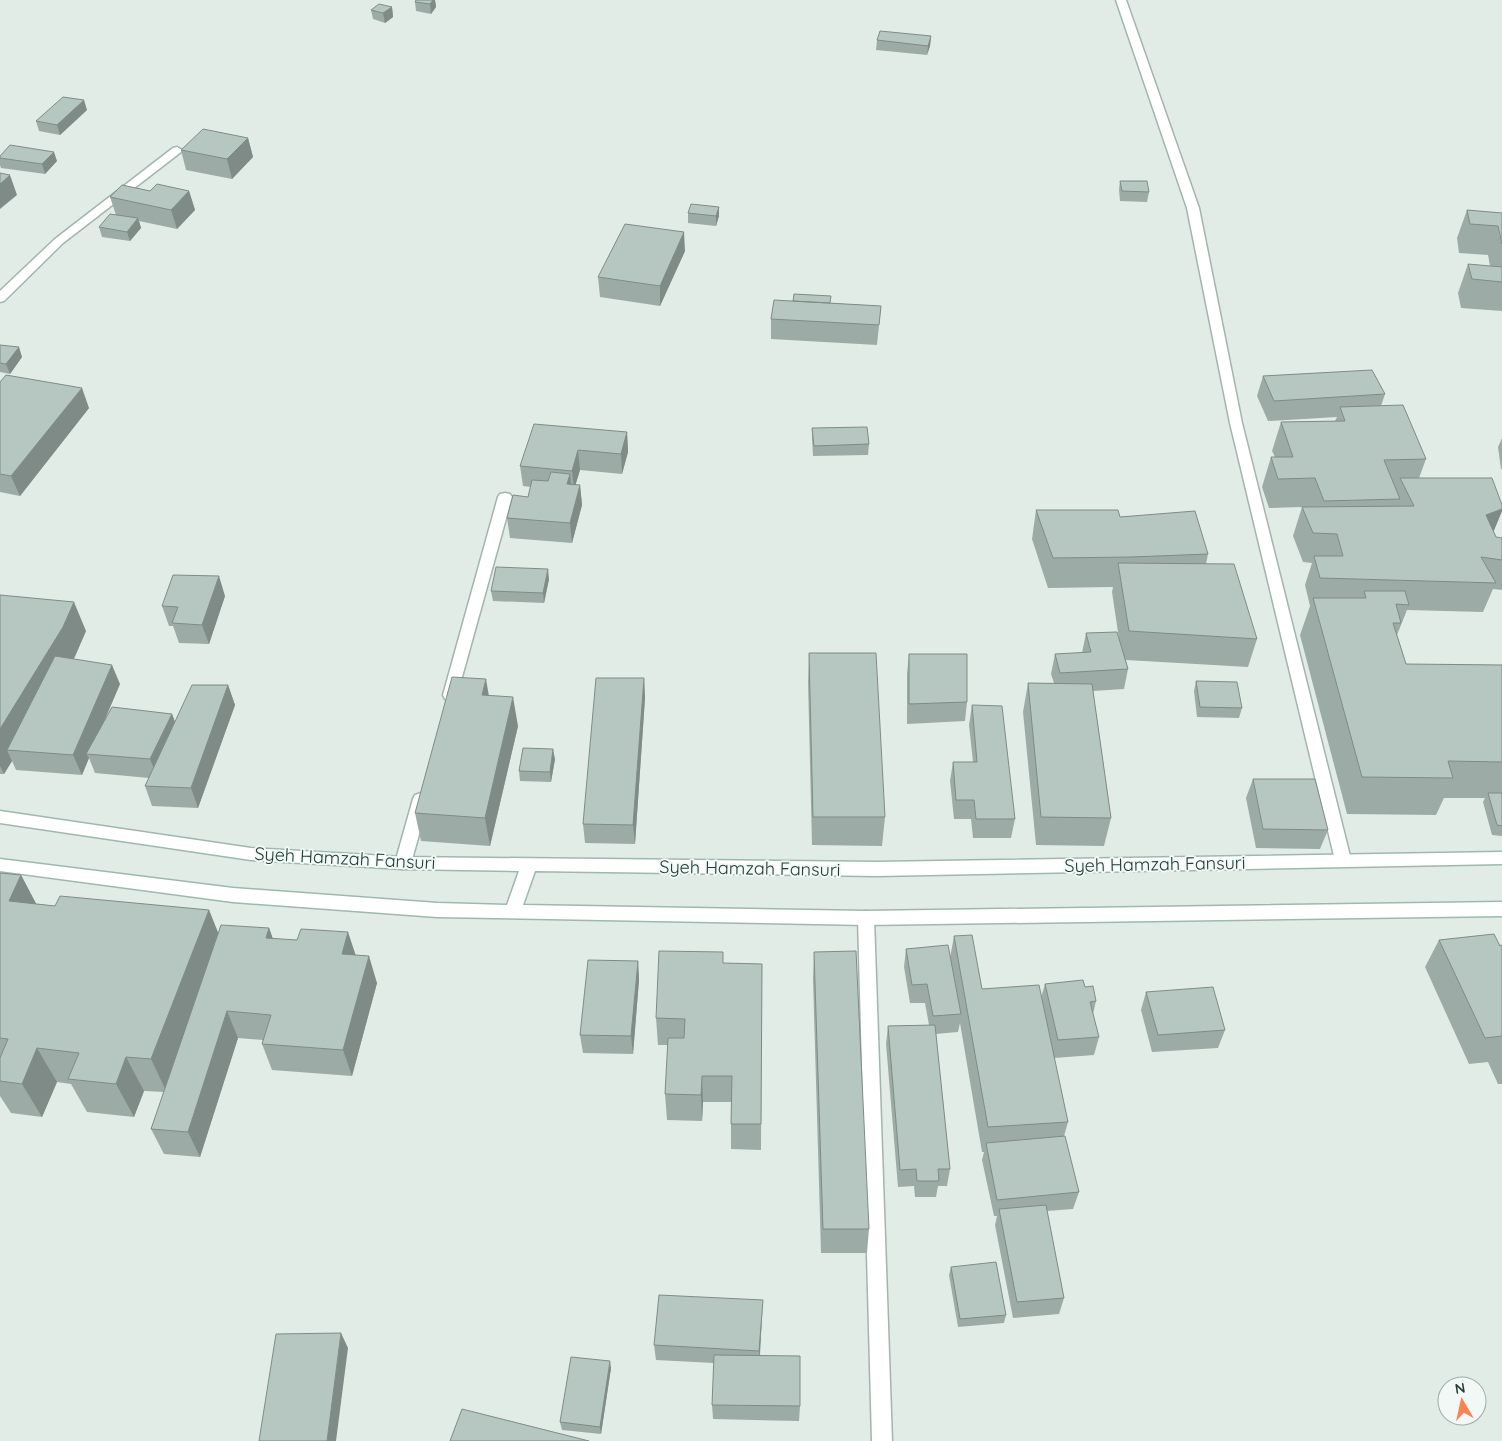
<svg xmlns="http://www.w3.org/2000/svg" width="1502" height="1441" viewBox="0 0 1502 1441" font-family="Quicksand,sans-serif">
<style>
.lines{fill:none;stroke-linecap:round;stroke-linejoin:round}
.street-casing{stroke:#a3b4af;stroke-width:3}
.secondary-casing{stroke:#9eb8b0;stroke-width:3}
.street{fill:#fff;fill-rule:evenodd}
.secondary{fill:#fff;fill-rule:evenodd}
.wall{fill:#9daba6}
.shaded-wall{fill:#7f8b87}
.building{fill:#b6c7c1;stroke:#7f8b87}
.labels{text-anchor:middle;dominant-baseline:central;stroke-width:4;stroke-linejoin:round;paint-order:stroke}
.street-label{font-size:18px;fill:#203d37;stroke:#f1f8f5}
</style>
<rect width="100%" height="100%" fill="#e1ece7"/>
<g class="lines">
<defs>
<path id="street" d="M1116 0H1126L1199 208 1242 423 1351 860 1349 865 1343 866 1337 865 1335 860 1230 423 1187 208Z
M177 147 182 150 181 152 63 243 4 301 0 302V291L55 239 173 148Z
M505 493 510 494 512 497 457 695 455 699 450 701 445 699 443 695 498 497 500 494Z
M421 793 427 795 429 799 411 863 409 868 403 869 397 868 395 863 413 799 415 795Z
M866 911 872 913 874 918 892 1441H872L858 918 860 913Z"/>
<path id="secondary" d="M0 811 251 848 403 857 877 862 1502 852V864L877 876 535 871 523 905 866 911 1502 902V916L866 925 437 917 233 902 0 871V859L233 888 437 903 507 905 519 871 403 869 251 860 0 823Z"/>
</defs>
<use href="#street" class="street-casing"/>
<use href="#secondary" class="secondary-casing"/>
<use href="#street" class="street"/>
<use href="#secondary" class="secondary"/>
</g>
<path class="wall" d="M435 0 436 7 431 14 416 11 415 2Z
M392 7 393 17 385 23 373 19 371 10Z
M931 36 930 46 927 55 876 50 877 40Z
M87 110 60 135 39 131 36 121Z
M248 138 253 157 232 179 186 170 181 150Z
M0 156 57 161 45 174 1 168 0 165Z
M1120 181 1149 192 1147 202 1120 201 1119 190Z
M150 191H189L195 210 177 229 139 221 141 228 130 241 102 237 99 227 116 215 110 197Z
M719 207V216L716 226 688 223V213Z
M1467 210 1502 213V311L1461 308 1458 293 1468 264 1490 266 1488 255 1459 253 1457 238Z
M685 251 660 306 600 297 598 277Z
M831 303 881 306 877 345 771 339V319Z
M0 345 22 357 10 374 0 372Z
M1263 376 1385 394 1381 406 1426 459 1419 478 1502 505V511L1493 531 1496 537 1502 538V590L1493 589 1483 612 1407 610 1397 635 1406 664 1502 665V836L1492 835 1483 802 1485 798H1444L1436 815 1347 814 1300 635 1310 606 1305 585 1312 563 1303 562 1293 536 1302 507 1269 508 1262 487 1271 457H1275L1272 451 1281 422 1335 421 1337 417 1268 421 1257 396Z
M0 382 89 408 20 496 0 492Z
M812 428 869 444 868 455 813 456 812 439Z
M627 432 628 452 622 474 580 470 575 485H580L582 505 572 543 510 538 507 518 528 497 531 487 523 486 520 466Z
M1502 438V469H1501L1498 447Z
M1036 510 1120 517 1208 554 1206 564 1257 639 1248 667 1126 660 1128 669 1124 689 1093 691 1111 818 1104 846 1036 845 1023 712 1028 683H1054L1051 674 1055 654 1082 653 1086 633 1119 639 1112 592 1113 587 1048 588 1032 539Z
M549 579 544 603 493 601 491 591Z
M0 595 86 631 74 659 120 684 105 719 172 714 175 722 228 685 235 705 198 808 152 806 145 786 149 778 95 773 89 758 82 775 16 770 12 761 4 774H0Z
M225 596 209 644 179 643 173 626H169L162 606Z
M809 653 885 817 882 846 812 845 808 682Z
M909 654 967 702 965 721 907 724V674Z
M644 678 645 698 635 844 585 843 583 824Z
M1196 681 1242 708 1239 718 1197 717 1194 691Z
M489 696 518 726 490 846 421 841 415 813Z
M972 705 1015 819 1011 838H973L971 819H954L950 781 953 762H973L969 725Z
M555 759 551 782 520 781 519 771Z
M1253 779 1328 830 1320 849 1256 848 1246 798Z
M0 873 21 875 36 904 55 906 209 910 218 933 269 928 273 939 355 955 377 983 352 1076 272 1070 262 1044 263 1040 238 1038 200 1157 164 1154 151 1129 164 1092 144 1091 134 1117 87 1112 71 1084 57 1082 42 1117 11 1113 0 1096Z
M954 936 982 989 1041 998 1045 984 1085 987 1096 1001 1093 1014 1099 1037 1094 1055 1054 1058 1068 1122 1064 1136 1079 1192 1073 1209 1047 1211 1064 1298 1059 1314 1013 1318 995 1225 997 1216H994L982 1160 984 1152H982L960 1023 958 1032 936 1034 950 1169 947 1186H938L936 1197H915L914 1186 898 1187 886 1044 888 1026 929 1025 925 1003H910L904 967 906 949 950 958Z
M1439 940 1502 945V1084H1498L1488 1062 1469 1064 1425 967Z
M723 952V963L762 964 761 1150 731 1149V1102H703L702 1121 667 1120 665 1094 668 1045H658L656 1018Z
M814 952 869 1229 867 1253H821L813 979Z
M638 961 639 980 633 1054 583 1053 580 1035Z
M1146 992 1225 1030 1218 1048 1152 1052 1141 1010Z
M951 1267 1006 1315 1004 1323 958 1327 949 1275Z
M762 1316 760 1356 800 1406 799 1421 713 1419 712 1405 714 1363 656 1360 654 1345Z
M611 1368 601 1434 562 1430 560 1422Z"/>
<path class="shaded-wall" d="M433 0H435L436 7 431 14 430 4Z
M392 7 393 17 385 23 383 13Z
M931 36 930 46 927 55 928 46Z
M84 100 87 110 60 135 57 125Z
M248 138 253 157 232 179 227 159Z
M54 152 57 161 45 174 42 164Z
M10 175 17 195 0 209V184Z
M189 191 195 210 177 229 171 210Z
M719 207V216L716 226V216Z
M138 218 141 228 130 241 127 232Z
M684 232 685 251 660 306V286Z
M19 347 22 357 10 374 6 364Z
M82 388 89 408 20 496 11 476Z
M627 432 628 452 622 474 621 454Z
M578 450 580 470 574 490 572 471Z
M570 474 572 494 567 484Z
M580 485 582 505 572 543 570 523Z
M1502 509V511L1491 538 1486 515Z
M548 569 549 579 544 603 543 593Z
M219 576 225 596 209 644 202 625Z
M74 602 86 631 75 656 18 751 7 750 12 761 4 774 0 766V729Z
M112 665 120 684 90 754H86L89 758 82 775 73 755Z
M644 678 645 698 635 844 633 825Z
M486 679 491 708 482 695Z
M228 685 235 705 198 808 191 788Z
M513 697 518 726 490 846 485 818Z
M172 714 179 733 158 778 150 759Z
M553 749 555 759 551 782 550 772Z
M21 875 40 911 9 901Z
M209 910 223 945 167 1093 151 1059Z
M269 928 279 956 266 938Z
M348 932 357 959 342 954Z
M369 956 377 983 352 1076 343 1050Z
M638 961 639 980 633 1054 631 1036Z
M227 1011 238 1038 200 1157 188 1132Z
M37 1048 57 1082 42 1117 22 1084Z
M126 1057 144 1091 134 1117 116 1084Z
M702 1076 703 1102 702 1121 701 1095Z
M763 1300 762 1316 759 1366V1351Z
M341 1333 348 1348 336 1441H327Z
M610 1361 611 1368 601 1434 600 1427Z"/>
<path class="building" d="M416 0H433L430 4 415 2Z
M379 4 392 7 383 13 371 10Z
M880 31 931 36 928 46 877 40Z
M63 97 84 100 57 125 36 121Z
M203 129 248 138 227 159 181 150Z
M10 145 54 152 42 164 0 158V156Z
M0 173 10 175 0 184Z
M1120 181H1147L1149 192 1122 191Z
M157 184 189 191 171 210 110 197 122 185 150 191Z
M691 204 719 207 716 216 688 213Z
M1467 210 1502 213V244L1498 226 1470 224Z
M110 214 138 218 127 232 99 227Z
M625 224 684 232 660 286 598 277Z
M1468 264 1502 267V282L1472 279Z
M794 294 831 296 830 303 793 301Z
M774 300 881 306 879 325 771 319Z
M0 345 19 347 6 364 0 363Z
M1372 370 1385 394 1274 401 1263 376Z
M6 375 82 388 11 476 0 474V382Z
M1403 405 1426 459 1384 460 1400 499 1324 501 1315 478 1278 479 1271 457H1293L1281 422 1345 421 1340 407Z
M534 424 627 432 621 454 578 450 572 471 520 466Z
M867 427 869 444 814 446 812 428Z
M551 472 570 474 567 484 580 485 570 523 507 518 513 495 528 497 532 480 548 481Z
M1400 478H1492L1502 505V509L1486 515 1496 537 1502 538V560L1481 557 1496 583 1320 578 1314 556H1343L1337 534 1313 533 1302 507 1414 506Z
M1036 510H1118L1120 517 1195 511 1208 554 1131 557 1053 558Z
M1118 563 1234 564 1257 639 1129 631Z
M496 567 548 569 543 593 491 591Z
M173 575 219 576 202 625 172 623 178 607 162 606Z
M1364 591H1405L1409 605 1396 604 1401 623H1393L1406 664 1502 665V762L1448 761 1453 778 1362 777 1313 598H1366Z
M0 595 74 602 63 627 0 729Z
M1117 632 1128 669 1060 673 1055 654 1091 652 1086 633Z
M809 653H876L885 817H813Z
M909 654H967V702L909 704Z
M55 656 112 665 73 755 7 750Z
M452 677 486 679 482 695 513 697 485 818 415 813Z
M596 678H644L633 825 583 824Z
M1196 681 1237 682 1242 708 1200 707Z
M1028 683 1092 684 1111 818 1041 817Z
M192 685H228L191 788 145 786Z
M972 705 1002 706 1015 819H976L974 800H956L953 762H977Z
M112 707 172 714 150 759 86 754Z
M523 748 553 749 550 772 519 771Z
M1253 779H1315L1328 830 1263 829Z
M1488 793H1502V826L1497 825Z
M0 873 21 875 9 901 55 906 60 896 209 910 151 1059 126 1057 116 1084 68 1079 79 1053 37 1048 22 1084 0 1081V1058L8 1039 0 1038Z
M221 925 269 928 266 938 297 940 301 929 348 932 342 954 369 956 343 1050 262 1044 271 1015 227 1011 188 1132 151 1129Z
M1494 934 1500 946 1502 945V1036L1485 1038 1439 940Z
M972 935 982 989 1039 985 1068 1122 988 1127 954 936Z
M948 945 961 1014 933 1016 927 984 912 985 906 949Z
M659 951 723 952V963L762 964 761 1124H731L732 1076H702L701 1095 665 1094 668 1038H684L685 1019 656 1018Z
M856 951 869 1229H823L814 952Z
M588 960 638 961 631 1036 580 1035Z
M1083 980 1085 987 1093 986 1096 1001 1090 1002 1099 1037 1058 1040 1045 984Z
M1213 987 1225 1030 1158 1035 1146 992Z
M935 1025 950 1169H938L939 1181H917L916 1169 900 1170 888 1026Z
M1065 1136 1079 1192 997 1200 986 1143Z
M1046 1205 1064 1298 1017 1302 999 1209Z
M996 1262 1006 1315 960 1319 951 1267Z
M659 1295 763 1300 759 1351 654 1345Z
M341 1333 327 1441H259L276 1334Z
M714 1355 800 1356V1406L712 1405Z
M571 1357 610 1361 600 1427 560 1422Z
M462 1409 589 1441H450Z"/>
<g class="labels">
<g class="street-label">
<text transform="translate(345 858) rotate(3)">Syeh Hamzah Fansuri</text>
<text transform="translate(1155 864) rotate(-1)">Syeh Hamzah Fansuri</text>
<text transform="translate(750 868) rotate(1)">Syeh Hamzah Fansuri</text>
</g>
</g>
<g transform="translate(1462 1401) rotate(351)"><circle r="24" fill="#f1f8f5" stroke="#9dada9"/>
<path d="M0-4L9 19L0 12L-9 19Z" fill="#f98352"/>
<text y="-8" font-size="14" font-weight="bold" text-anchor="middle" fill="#203d37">N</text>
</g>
</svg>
